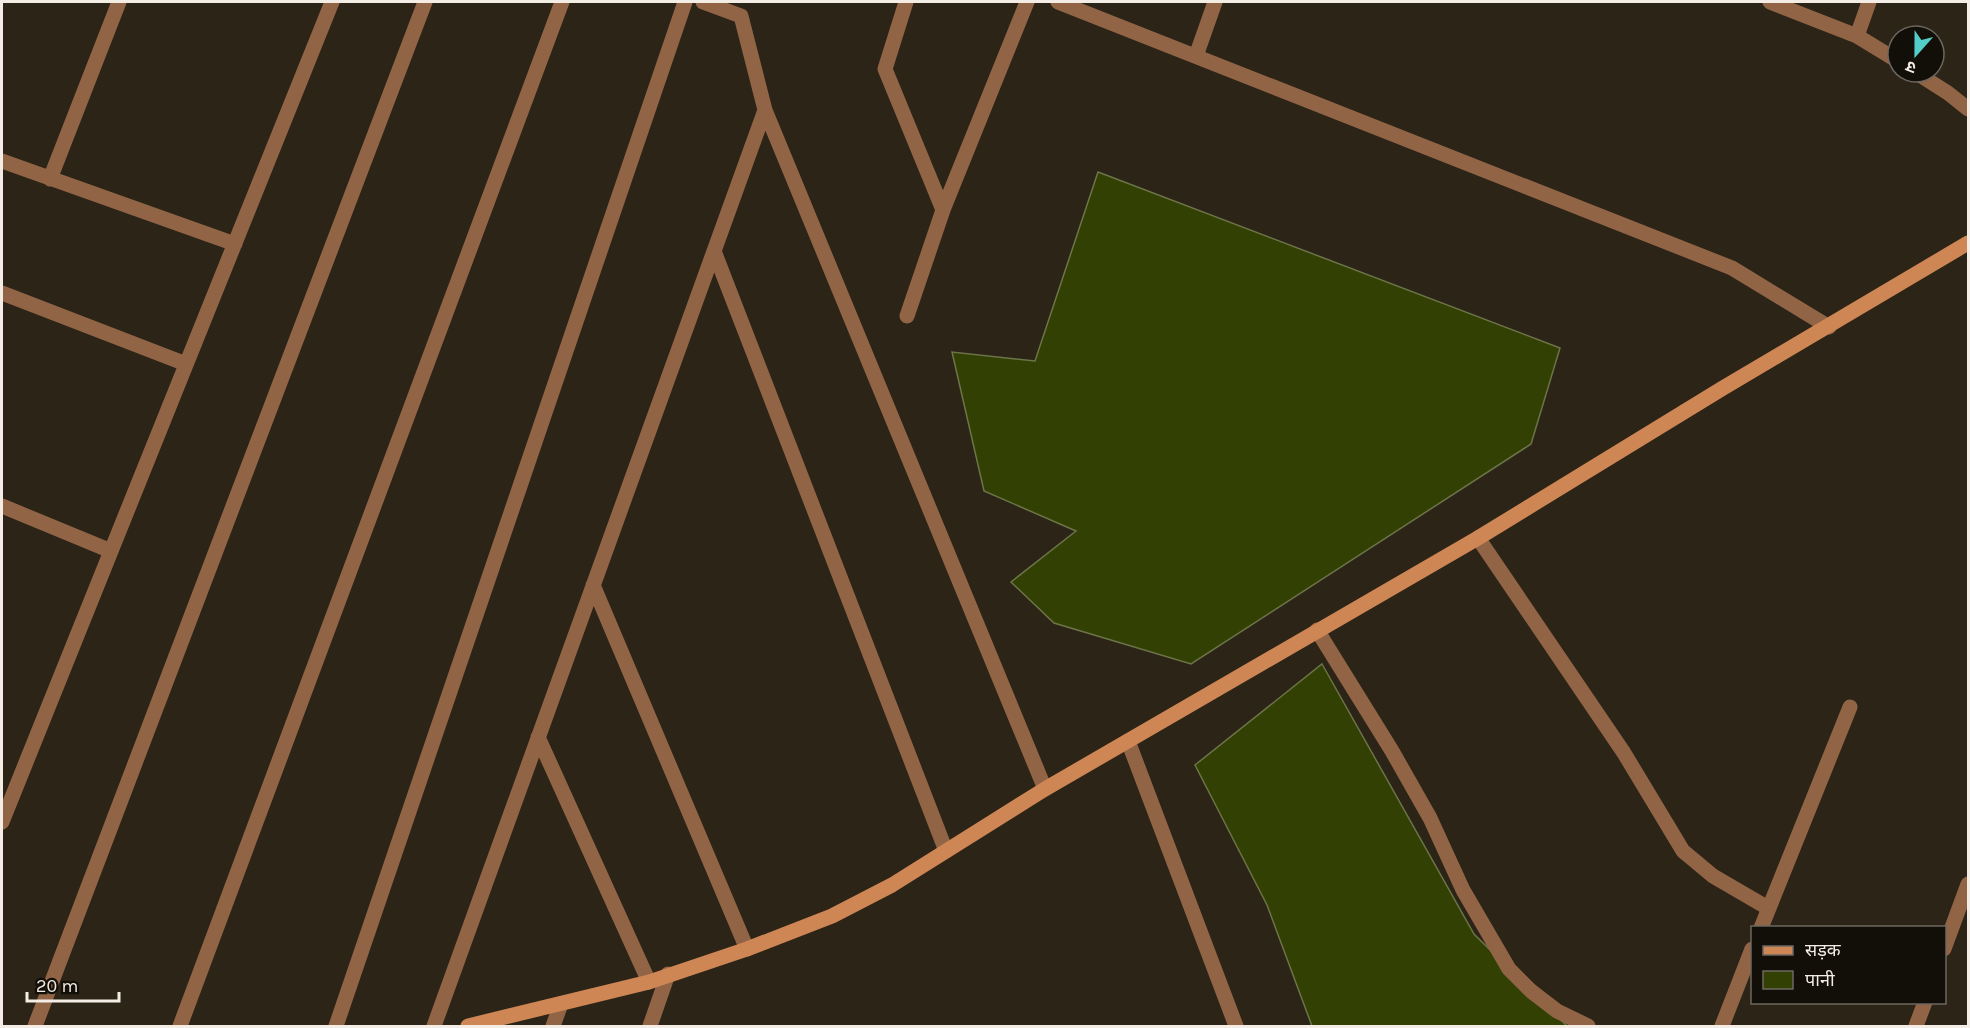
<svg xmlns="http://www.w3.org/2000/svg" width="1970" height="1028" viewBox="0 0 1970 1028" font-family="Karla,'Noto Sans Devanagari',sans-serif">
<style>
.water{fill:#324004;stroke:#6c7448;stroke-width:1.5}
.lines{fill:none;stroke-linecap:round;stroke-linejoin:round}
.street{stroke:#916446;stroke-width:15}
.secondary{stroke:#cf8655;stroke-width:15}
</style>
<rect width="100%" height="100%" fill="#2c2417"/>
<path class="water" d="M1098 172 1560 348 1531 444 1191 664 1054 623 1011 582 1076 531 984 491 952 352 1035 361Z
M1322 664 1474 934 1567 1026H1312L1267 905 1195 765Z"/>
<g class="lines">
<path class="street" d="M703 2 741 16 765 110 1045 789
M906 2 885 69 943 210
M1058 2 1732 268 1829 327
M1770 2 1857 36 1898 61
M1857 36 1869 2
M1196 56 1215 2
M1915 72 1948 93 1968 109
M2 161 235 244
M50 179 119 2
M714 251 946 851
M2 293 186 364
M907 316 943 210 1027 2
M2 506 111 551
M1478 538 1624 753 1683 851 1713 876 1768 908
M593 585 747 949
M1317 630 1392 751 1430 818 1463 890 1509 969 1531 991 1557 1011 1588 1026
M538 737 649 982
M1128 741 1236 1026
M2 822 332 2
M1761 928 1850 707
M1944 949 1968 884
M35 1026 425 2
M180 1026 562 2
M336 1026 685 2
M434 1026 765 110
M553 1026 561 1004
M650 1026 668 974
M1722 1026 1752 949
M1916 1026 1925 1002"/>
<path class="secondary" d="M468 1026 649 982 747 949 832 916 892 885 1045 789 1478 538 1723 388 1968 243"/>
</g>
<rect width="1970" height="1028" fill="none" stroke="#f3ede5" stroke-width="6"/>
<rect x="1751" y="926" width="195" height="78" fill="#120e08" stroke="#6c6760" stroke-width="1.5"/>
<rect x="1763" y="946" width="30" height="9" fill="#cf8655" stroke="#6c6760" stroke-width="1.5"/>
<text x="1805" y="956" font-size="18" fill="#f3ede5">सड़क</text>
<rect x="1763" y="971" width="30" height="18" fill="#324004" stroke="#6c6760" stroke-width="1.5"/>
<text x="1805" y="986" font-size="18" fill="#f3ede5">पानी</text>
<g transform="translate(1916 54) rotate(201)"><circle r="28" fill="#120e08" stroke="#6c6760" stroke-width="1.5"/>
<path d="M0-4.5L10 22L0 15L-10 22Z" fill="#53cdc9"/>
<text y="-9" font-size="16" font-weight="bold" text-anchor="middle" fill="#f3ede5">उ</text>
</g>
<path d="M27 992v9h92v-9" fill="none" stroke="#f3ede5" stroke-width="3"/>
<text x="36" y="992" font-size="18" fill="#f3ede5" stroke="#120e08" stroke-width="4.5" paint-order="stroke">20 m</text>
</svg>
